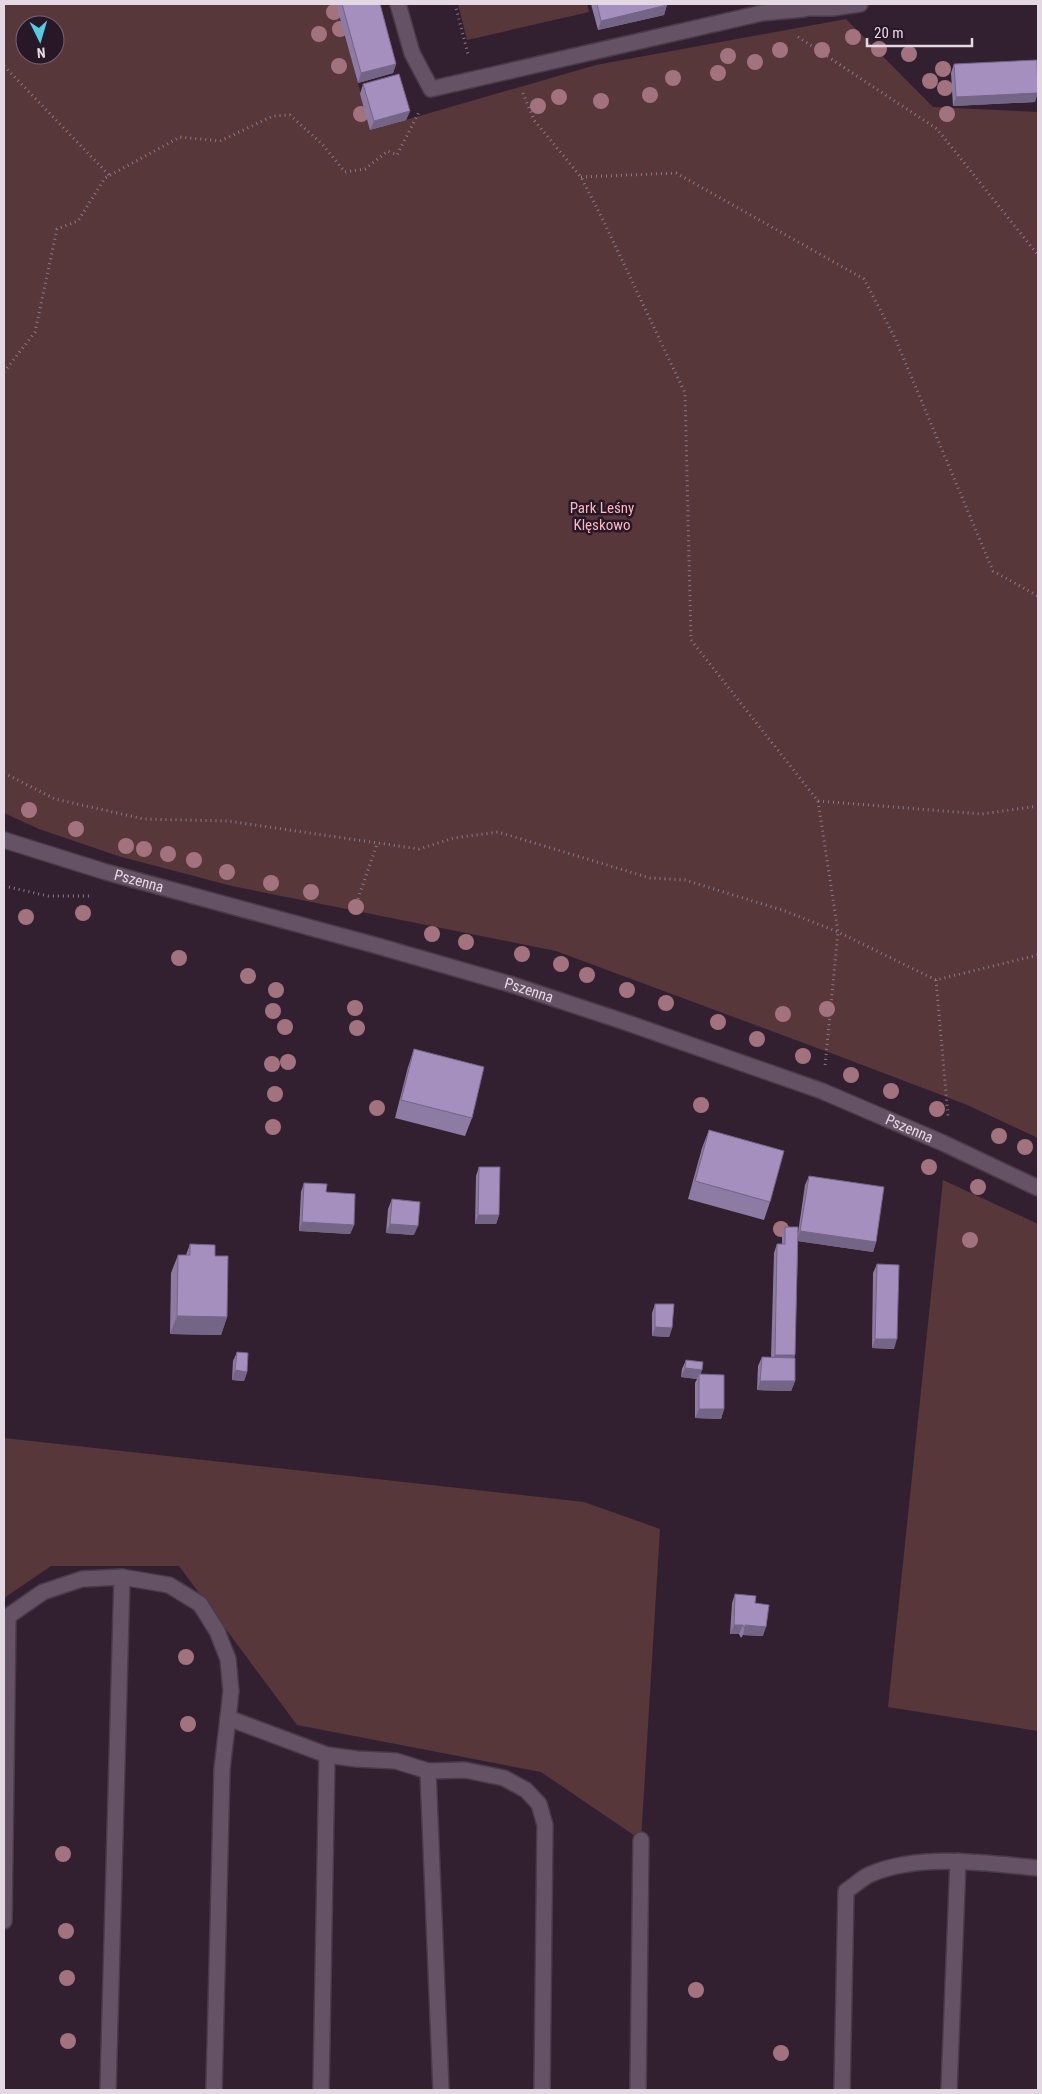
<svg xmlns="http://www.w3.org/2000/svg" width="1042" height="2094" viewBox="0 0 1042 2094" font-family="'Roboto Condensed',sans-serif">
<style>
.green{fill:#58373b;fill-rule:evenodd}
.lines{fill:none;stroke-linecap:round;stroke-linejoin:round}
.minor-casing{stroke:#4a3b49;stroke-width:18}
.path{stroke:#897a88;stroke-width:3;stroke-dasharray:1 4;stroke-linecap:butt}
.minor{stroke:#665265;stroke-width:15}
.tree{fill:#a2737e}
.wall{fill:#8e7ba3}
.shaded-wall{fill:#746485}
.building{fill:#a58fbe;stroke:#746485}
.labels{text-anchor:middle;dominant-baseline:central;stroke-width:5;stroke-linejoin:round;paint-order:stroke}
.park-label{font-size:15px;fill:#fdb7bd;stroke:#281727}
.street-label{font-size:15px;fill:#e4d8e3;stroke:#281727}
</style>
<rect width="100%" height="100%" fill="#322031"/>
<path class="green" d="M4 4H336L371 130 596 65 846 19 933 107 1038 112V1138L965 1104 836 1055 556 951 232 886 118 856 39 829 4 813ZM25 25H55V55H25Z
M458 4H587L589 12 467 40Z
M943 1180 1038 1224V1731L888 1707Z
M4 1438 584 1502 660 1529 641 1840 541 1772 297 1725 179 1566H51L4 1598Z"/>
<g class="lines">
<defs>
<g id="minor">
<path d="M398 4 412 53 431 89 762 13 804 9"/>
<path d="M795 8H832L860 4"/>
<path id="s1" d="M4 840 106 872 378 946 513 985 622 1021 822 1091 943 1143 1038 1188"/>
<path d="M4 1619 43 1592 82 1579 122 1577 169 1585 200 1604 217 1631 228 1659 231 1691 228 1718 327 1755 357 1759 396 1761 428 1771 465 1770 504 1778 526 1790 539 1804 545 1825 542 2090"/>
<path d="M428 1771 441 2090"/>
<path d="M4 1921 8 1617"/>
<path d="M108 2090 122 1577"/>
<path d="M214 2090 222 1769 228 1718"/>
<path d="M321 2090 327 1755"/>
<path d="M638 2090 641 1840"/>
<path d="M842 2090 846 1891C854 1886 863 1877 871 1874 919 1853 988 1863 1038 1868"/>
<path d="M949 2090 958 1861"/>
</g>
</defs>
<use href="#minor" class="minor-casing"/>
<path class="path" d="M455 4 468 54
M798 37 937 129 1038 255
M4 66 109 175
M523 93 534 120 581 177 603 220 685 393 691 640 818 801 982 814 1038 806
M581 177 676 173 864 279 895 338 993 571 1038 596
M4 372 35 332 57 229 78 221 105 178 180 137 220 141 273 116 290 115 322 144 345 172 365 169 388 151 397 155 419 112
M4 773 55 799 144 819 228 821 419 849 454 838 498 832 650 878 685 880 785 911 838 932 936 980 1038 955
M818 801 838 932 825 1066
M4 886 48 896H92
M353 913 377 844
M936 980 948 1116"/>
<use href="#minor" class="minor"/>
</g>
<g class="tree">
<circle cx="334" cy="12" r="8"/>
<circle cx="340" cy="29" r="8"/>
<circle cx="319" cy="34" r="8"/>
<circle cx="853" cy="37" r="8"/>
<circle cx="879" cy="49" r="8"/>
<circle cx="780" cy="50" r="8"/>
<circle cx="822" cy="50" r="8"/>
<circle cx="909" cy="54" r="8"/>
<circle cx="728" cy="56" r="8"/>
<circle cx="755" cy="62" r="8"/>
<circle cx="339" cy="66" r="8"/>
<circle cx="943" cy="69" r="8"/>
<circle cx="718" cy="73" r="8"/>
<circle cx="673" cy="78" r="8"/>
<circle cx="930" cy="81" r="8"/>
<circle cx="945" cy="88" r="8"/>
<circle cx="650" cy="95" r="8"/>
<circle cx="559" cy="97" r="8"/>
<circle cx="601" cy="101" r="8"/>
<circle cx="538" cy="106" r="8"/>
<circle cx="361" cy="114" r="8"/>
<circle cx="947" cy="114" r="8"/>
<circle cx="29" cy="810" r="8"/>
<circle cx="76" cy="829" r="8"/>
<circle cx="126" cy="846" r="8"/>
<circle cx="144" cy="849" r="8"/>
<circle cx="168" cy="854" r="8"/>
<circle cx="194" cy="860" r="8"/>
<circle cx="227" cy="872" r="8"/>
<circle cx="271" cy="883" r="8"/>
<circle cx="311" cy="892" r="8"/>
<circle cx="356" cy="907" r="8"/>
<circle cx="83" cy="913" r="8"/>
<circle cx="26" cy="917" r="8"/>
<circle cx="432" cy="934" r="8"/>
<circle cx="466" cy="942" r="8"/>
<circle cx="522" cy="954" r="8"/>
<circle cx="179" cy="958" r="8"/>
<circle cx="561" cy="964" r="8"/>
<circle cx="587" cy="975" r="8"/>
<circle cx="248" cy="976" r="8"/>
<circle cx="276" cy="990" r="8"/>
<circle cx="627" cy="990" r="8"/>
<circle cx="666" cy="1003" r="8"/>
<circle cx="355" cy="1008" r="8"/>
<circle cx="827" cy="1009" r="8"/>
<circle cx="273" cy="1011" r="8"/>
<circle cx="783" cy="1014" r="8"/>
<circle cx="718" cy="1022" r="8"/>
<circle cx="285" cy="1027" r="8"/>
<circle cx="357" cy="1028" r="8"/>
<circle cx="757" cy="1039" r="8"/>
<circle cx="803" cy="1056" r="8"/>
<circle cx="288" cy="1062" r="8"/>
<circle cx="272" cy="1064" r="8"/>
<circle cx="851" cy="1075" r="8"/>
<circle cx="891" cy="1091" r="8"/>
<circle cx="275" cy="1094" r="8"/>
<circle cx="701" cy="1105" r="8"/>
<circle cx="377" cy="1108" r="8"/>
<circle cx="937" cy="1109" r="8"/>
<circle cx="273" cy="1127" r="8"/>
<circle cx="999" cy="1136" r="8"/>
<circle cx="1025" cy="1147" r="8"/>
<circle cx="929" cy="1167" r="8"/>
<circle cx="978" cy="1187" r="8"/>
<circle cx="781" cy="1229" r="8"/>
<circle cx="970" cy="1240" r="8"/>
<circle cx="186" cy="1657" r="8"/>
<circle cx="188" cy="1724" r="8"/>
<circle cx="63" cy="1854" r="8"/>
<circle cx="66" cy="1931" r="8"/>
<circle cx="67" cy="1978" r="8"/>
<circle cx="696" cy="1990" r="8"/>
<circle cx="68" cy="2041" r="8"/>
<circle cx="781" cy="2053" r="8"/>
</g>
<path class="wall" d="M336 4H380L396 64 393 73 358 83Z
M591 4H667L664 15 598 30Z
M954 64 1035 102 953 106 951 73Z
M363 84 410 111 406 120 370 130 360 94Z
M414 1049 472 1118 465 1136 395 1118 408 1067Z
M709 1130 770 1202 764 1220 688 1199 702 1148Z
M479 1167 499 1215 496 1224H475L476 1176Z
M809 1176 876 1242 873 1252 798 1241 795 1355 794 1358 795 1381 791 1391 757 1390 758 1366 762 1357 771 1358 774 1253 777 1244H782V1237L785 1227 798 1233 805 1185Z
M304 1183 326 1192 354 1225 350 1234 299 1231 301 1192Z
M392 1199 414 1235 386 1233 388 1209Z
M190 1244 215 1256 227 1317 221 1335 170 1334 171 1273 178 1255H186Z
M877 1264 894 1349 872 1348 873 1273Z
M655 1304 672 1328 669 1337 652 1336V1313Z
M237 1352 247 1372 244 1381 232 1380 233 1361Z
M686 1360 701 1374 724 1409 721 1419 695 1418V1383L697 1379 681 1377 682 1369Z
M735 1594 755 1603 763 1636 743 1635 741 1638 739 1634H730L732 1603Z"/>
<path class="shaded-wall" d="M667 5 664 15 598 30 601 21Z
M396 64 393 73 358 83 361 73Z
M1038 93 1035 102 953 106 956 97Z
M410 111 406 120 370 130 374 121Z
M478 1215H499L496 1224H475Z
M302 1222 354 1225 350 1234 299 1231Z
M390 1224 418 1226 414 1235 386 1233Z
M800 1231 876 1242 873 1252 797 1241Z
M177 1316 227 1317 221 1335 170 1334Z
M655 1327 672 1328 669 1337 652 1336Z
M875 1339H897L894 1349 872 1348Z
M775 1355H795L792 1364H771Z
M685 1368 702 1370 699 1379V1374L697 1379 681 1377Z
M235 1370 247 1372 244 1381 232 1380Z
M760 1381H795L791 1391 757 1390Z
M699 1409H724L721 1419 695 1418Z
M734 1625H743L739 1634H730Z
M745 1625 766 1627 763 1636 743 1635Z"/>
<path class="building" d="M342 4H380L396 64 361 73Z
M597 4H667V5L601 21Z
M1037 60 1038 93 956 97 954 64Z
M399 74 410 111 374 121 363 84Z
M414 1049 484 1067 472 1118 401 1100Z
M709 1130 784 1151 770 1202 695 1181Z
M479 1167H500L499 1215H478Z
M809 1176 884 1187 876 1242 800 1231Z
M304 1183 327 1184 326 1192 355 1194 354 1225 302 1222Z
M392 1199 420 1202 418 1226 390 1224Z
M785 1227H798L795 1355H775L777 1244H785Z
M190 1244 215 1245V1256H228L227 1317 177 1316 178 1255H190Z
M877 1264 899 1265 897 1339H875Z
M655 1304H674L672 1328 655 1327Z
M237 1352 248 1353 247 1372 235 1370Z
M762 1357 795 1358V1381H760Z
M686 1360 703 1362 702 1370 685 1368Z
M699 1374 724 1375V1409H699Z
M735 1594 756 1596 755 1603 769 1605 766 1627 745 1625V1629L743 1625H734Z"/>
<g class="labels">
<g class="park-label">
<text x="602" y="508">Park Leśny<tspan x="602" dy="17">Klęskowo</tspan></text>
</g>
<g class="street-label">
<text stroke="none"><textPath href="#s1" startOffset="141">Pszenna</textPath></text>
<text stroke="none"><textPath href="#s1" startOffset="546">Pszenna</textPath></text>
<text stroke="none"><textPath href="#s1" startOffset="951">Pszenna</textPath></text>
</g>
</g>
<rect width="1042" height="2094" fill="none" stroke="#e4d8e3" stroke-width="10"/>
<g transform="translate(40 40) rotate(175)"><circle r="24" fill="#281727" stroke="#736472"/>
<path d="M0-4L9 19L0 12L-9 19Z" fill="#58c9e3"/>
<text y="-8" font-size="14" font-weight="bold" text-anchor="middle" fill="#e4d8e3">N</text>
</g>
<path d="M867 38v8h105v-8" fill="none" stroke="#e4d8e3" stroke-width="2.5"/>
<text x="874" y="38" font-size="15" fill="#e4d8e3" stroke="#281727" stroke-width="4" paint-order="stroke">20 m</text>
</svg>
